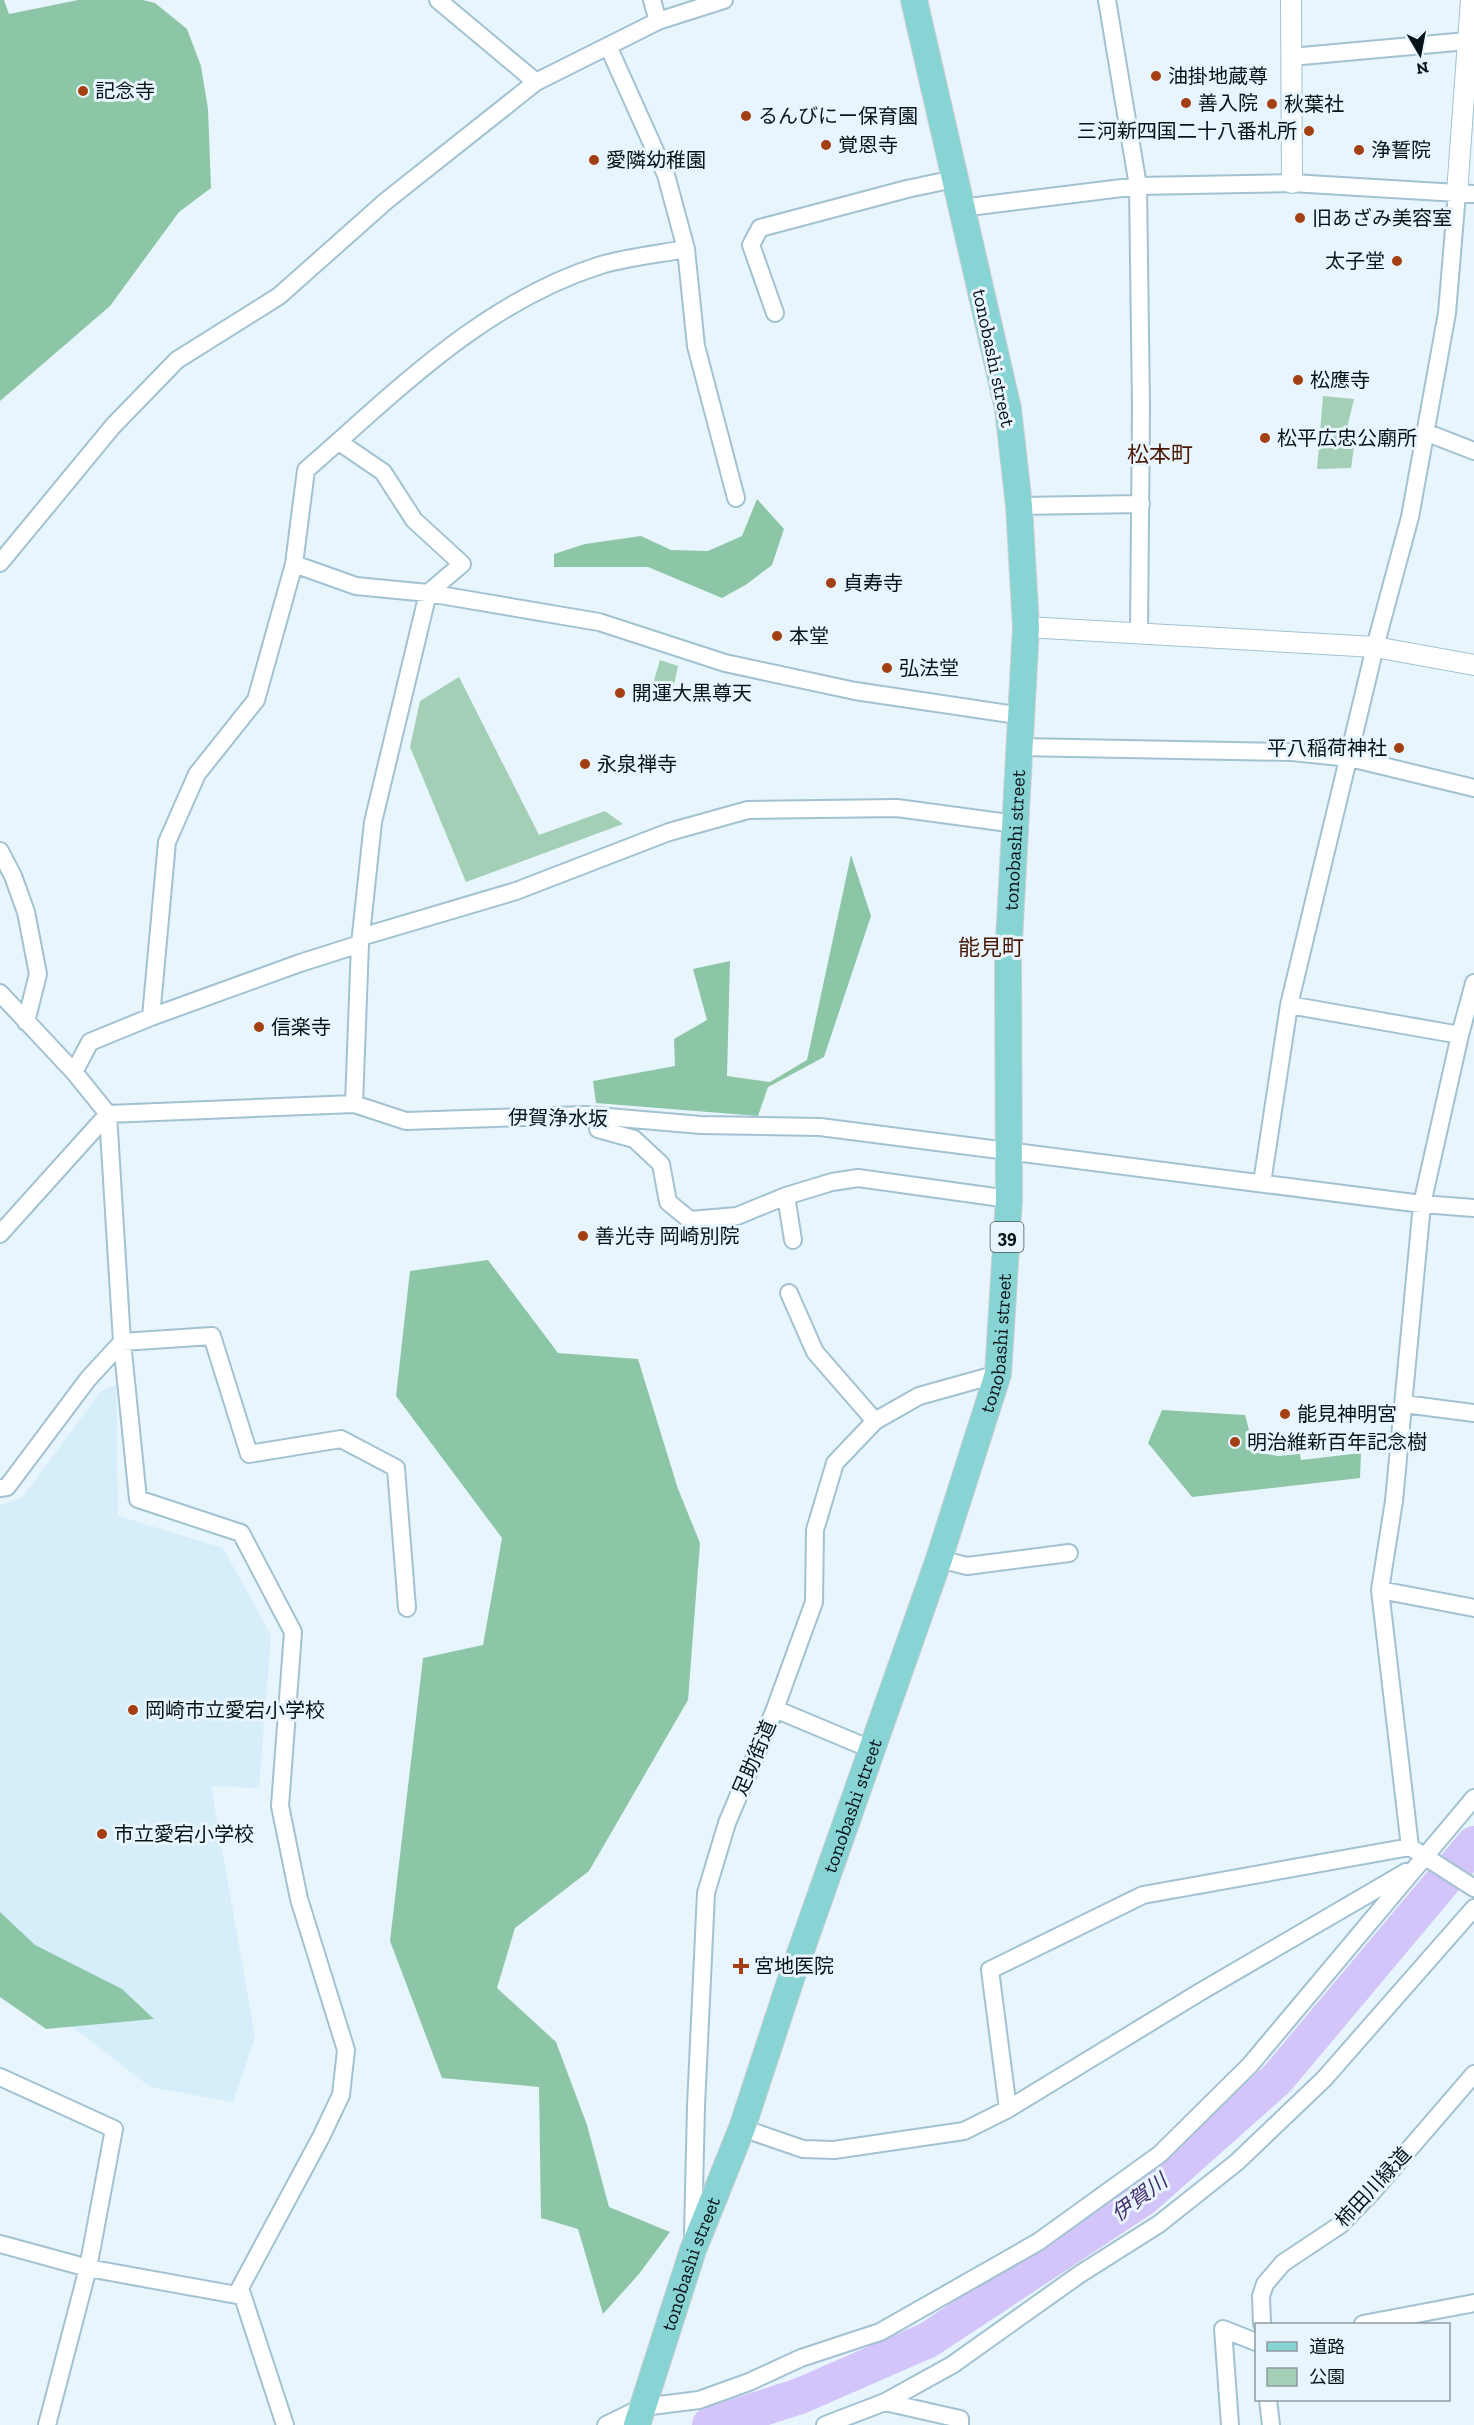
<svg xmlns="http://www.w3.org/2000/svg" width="1474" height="2425" viewBox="0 0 1474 2425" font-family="'Zilla Slab','Noto Sans JP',serif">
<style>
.built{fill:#d5eefa}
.green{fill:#a2cfb6}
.forest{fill:#8cc6a7}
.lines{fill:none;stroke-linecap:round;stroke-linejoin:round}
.river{stroke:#d3c4f9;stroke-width:36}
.minor-casing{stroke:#a2c2d2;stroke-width:20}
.tertiary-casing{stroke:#a2c2d2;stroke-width:22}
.primary-casing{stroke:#cdd0d1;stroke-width:28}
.minor{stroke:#fff;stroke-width:16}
.tertiary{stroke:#fff;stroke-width:20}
.primary{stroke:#88d3d3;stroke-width:26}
.poi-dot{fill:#a43f14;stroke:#e8f5fc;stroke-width:2}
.labels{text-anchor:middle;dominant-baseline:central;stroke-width:6;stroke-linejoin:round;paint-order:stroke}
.shield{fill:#e8f5fc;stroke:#4a575d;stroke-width:1.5}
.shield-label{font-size:18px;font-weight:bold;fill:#071319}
.poi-label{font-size:20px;fill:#071319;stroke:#e8f5fc;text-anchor:start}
.street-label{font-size:20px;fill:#071319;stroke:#e8f5fc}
.water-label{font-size:21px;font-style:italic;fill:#432c6b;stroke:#e8f5fc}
.quarter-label{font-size:22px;fill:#491805;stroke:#e8f5fc}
</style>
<rect width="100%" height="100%" fill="#e8f5fc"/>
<path class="built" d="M116 1385 118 1516 223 1548 271 1635 259 1788 211 1786 255 2037 233 2102 150 2087 0 1970V1505L22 1498 101 1391Z"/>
<path class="green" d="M1323 396 1354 399 1347 428 1356 433 1351 468 1317 469Z
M660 660 678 666 673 689 653 684Z
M459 677 539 835 605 811 623 824 466 882 410 747 420 701Z"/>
<path class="forest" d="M0 0H4L9 14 78 0H143L155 3 187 29 201 66 208 109 211 188 179 212 110 306 0 401Z
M757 499 784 529 772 565 747 584 722 598 648 567H554V554L585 544 641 536 671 550 708 551 742 536Z
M851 855 871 916 824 1057 768 1087 758 1116 596 1103 593 1081 675 1066 674 1039 707 1020 693 969 730 961 727 1076 770 1082 807 1060Z
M488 1260 558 1353 638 1359 678 1489 700 1543 688 1700 589 1871 515 1928 497 1988 556 2042 587 2125 609 2207 670 2232 639 2274 603 2314 578 2229 541 2218 539 2087 442 2078 390 1941 423 1658 483 1645 502 1538 396 1396 410 1271Z
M1162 1410 1245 1415 1255 1452 1278 1456 1300 1454 1301 1460 1361 1453 1360 1478 1192 1497 1148 1443Z
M0 1912 35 1945 122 1989 154 2019 46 2029 0 1997Z"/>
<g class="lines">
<path class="river" d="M710 2425 800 2396 928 2340 1143 2198 1277 2079 1474 1844"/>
<defs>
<path id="minor" d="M438 0 536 82
M652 0 658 21
M1107 0 1138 186 1141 407 1139 633
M608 46 666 175 686 249 696 346 736 498
M1291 57 1467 41
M961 208 1138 186 1292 183 1474 194
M775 313 751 245 760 228 907 189 954 179
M1425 432 1474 451
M339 442 383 472 414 520 462 564 428 593 373 822 360 944 354 1104
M1019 506 1141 504
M0 563 113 426 177 360 279 296 386 201 536 82 658 21 724 0
M294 564 356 586 428 593 599 622 725 663 855 691 1023 716
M1019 747 1292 752 1350 758 1474 788
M0 851 13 876 26 912 38 974 26 1022
M361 937 516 891 669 832 748 810 897 808 1016 824
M0 993 74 1072 108 1114 122 1342 138 1499 241 1533 293 1632 280 1806 299 1899 346 2050 341 2095 321 2137 240 2288 285 2425
M1289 1005 1460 1035
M151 1017 167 842 197 774 256 700 294 564 306 470C397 391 483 302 601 265 628 257 658 254 686 249
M74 1072 90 1042 151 1017 300 963 360 944
M108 1114 354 1104 406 1121 585 1115 701 1125 820 1127 1422 1204 1474 1208
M598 1129 634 1139 661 1164 668 1202 690 1220 737 1216 786 1196 832 1182 858 1178 1009 1199
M1262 1183 1289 1005 1375 647 1410 517 1447 313 1457 193
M786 1196 793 1240
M0 1234 108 1114
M789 1293 815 1352 875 1421
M1404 1404 1474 1413
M0 1488 7 1487 88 1379 122 1342 212 1336 249 1454 341 1439 396 1468 407 1608
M939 1559 967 1566 1069 1553
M1380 1590 1474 1608
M775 1709 873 1750
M1410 1847 1380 1590 1394 1501 1422 1204 1460 1035 1474 983
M0 2077 114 2129 88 2268 47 2425
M1008 2109 990 1970 1143 1895 1410 1847 1474 1888
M742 2128 803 2149 834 2150 964 2131 1008 2109 1200 1992 1406 1872
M693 2235 696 2106 706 1893 727 1823 775 1709 814 1602 815 1530 835 1463 875 1421 919 1396 998 1374
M0 2244 88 2268 242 2296
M1262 2324 1261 2296 1265 2284 1283 2263 1340 2225 1374 2190 1474 2074
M1363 2324 1474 2303
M1268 2400 1271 2425
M885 2402 960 2419V2425
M606 2425 643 2407 699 2400 749 2382 801 2358 880 2332 1038 2242 1160 2154 1250 2065 1474 1798
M825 2425 885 2402 952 2365 1080 2274 1159 2224 1237 2162 1324 2079 1474 1908
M1230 2425 1223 2329 1256 2342"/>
<path id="tertiary" d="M1291 0 1292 183
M1457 193 1471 0
M1026 627 1375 647 1474 665"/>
<g id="primary">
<path id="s1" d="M637 2425 693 2250 742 2128 791 1979 939 1559 998 1374 1009 1199 1008 959 1026 627 1019 506 1008 409 914 0"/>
</g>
</defs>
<use href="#minor" class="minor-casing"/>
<use href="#tertiary" class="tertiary-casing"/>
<use href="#primary" class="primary-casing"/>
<use href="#minor" class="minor"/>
<use href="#tertiary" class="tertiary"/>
<use href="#primary" class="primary"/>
</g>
<g class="poi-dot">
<circle cx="1156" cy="76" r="6"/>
<circle cx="83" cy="91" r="6"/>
<circle cx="1186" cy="103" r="6"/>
<circle cx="1272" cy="104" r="6"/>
<circle cx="746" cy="116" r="6"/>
<circle cx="1309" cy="131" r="6"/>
<circle cx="826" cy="145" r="6"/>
<circle cx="1359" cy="150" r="6"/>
<circle cx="594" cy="160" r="6"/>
<circle cx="1300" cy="218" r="6"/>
<circle cx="1397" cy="261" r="6"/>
<circle cx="1298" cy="380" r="6"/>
<circle cx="1265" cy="438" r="6"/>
<circle cx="831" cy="583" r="6"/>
<circle cx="777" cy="636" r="6"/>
<circle cx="887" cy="668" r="6"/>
<circle cx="620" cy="693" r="6"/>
<circle cx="1399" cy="748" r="6"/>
<circle cx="585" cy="764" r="6"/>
<circle cx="259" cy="1027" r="6"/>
<circle cx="583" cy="1236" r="6"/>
<circle cx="1285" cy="1414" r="6"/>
<circle cx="1235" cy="1442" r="6"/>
<circle cx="133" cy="1710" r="6"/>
<circle cx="102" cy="1834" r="6"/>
<path d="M738 1957h6v6h6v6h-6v6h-6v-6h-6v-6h6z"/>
</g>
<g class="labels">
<rect class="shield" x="990.5" y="1222" width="33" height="30" rx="4.5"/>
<g class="shield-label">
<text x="1007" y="1237">39</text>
</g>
<g class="poi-label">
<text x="1168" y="76">油掛地蔵尊</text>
<text x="95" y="91">記念寺</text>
<text x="1198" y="103">善入院</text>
<text x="1284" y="104">秋葉社</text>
<text x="758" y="116">るんびにー保育園</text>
<text x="1297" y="131" text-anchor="end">三河新四国二十八番札所</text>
<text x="838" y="145">覚恩寺</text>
<text x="1371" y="150">浄誓院</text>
<text x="606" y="160">愛隣幼稚園</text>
<text x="1312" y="218">旧あざみ美容室</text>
<text x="1385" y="261" text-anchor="end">太子堂</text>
<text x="1310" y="380">松應寺</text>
<text x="1277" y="438">松平広忠公廟所</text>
<text x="843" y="583">貞寿寺</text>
<text x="789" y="636">本堂</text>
<text x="899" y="668">弘法堂</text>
<text x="632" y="693">開運大黒尊天</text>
<text x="1387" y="748" text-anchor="end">平八稲荷神社</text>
<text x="597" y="764">永泉禅寺</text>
<text x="271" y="1027">信楽寺</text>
<text x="595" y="1236">善光寺 岡崎別院</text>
<text x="1297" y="1414">能見神明宮</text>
<text x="1247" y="1442">明治維新百年記念樹</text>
<text x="145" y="1710">岡崎市立愛宕小学校</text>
<text x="114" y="1834">市立愛宕小学校</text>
<text x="754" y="1966">宮地医院</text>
</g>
<g class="street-label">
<text transform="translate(994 358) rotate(78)">tonobashi street</text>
<text stroke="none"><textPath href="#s1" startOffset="1646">tonobashi street</textPath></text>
<text transform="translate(558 1118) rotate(1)">伊賀浄水坂</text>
<text stroke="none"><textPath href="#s1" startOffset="1142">tonobashi street</textPath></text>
<text transform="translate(754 1758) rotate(-67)">足助街道</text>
<text stroke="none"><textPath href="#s1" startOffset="656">tonobashi street</textPath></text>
<text transform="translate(1373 2187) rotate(-47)">柿田川緑道</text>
<text stroke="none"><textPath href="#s1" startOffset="170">tonobashi street</textPath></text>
</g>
<g class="water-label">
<text transform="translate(1139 2197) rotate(-37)">伊賀川</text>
</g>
<g class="quarter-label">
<text x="1160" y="454">松本町</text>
<text x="991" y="947">能見町</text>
</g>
</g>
<rect x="1255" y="2323" width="195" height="78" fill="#e8f5fc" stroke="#8e9ba1" stroke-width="1.5"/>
<rect x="1267" y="2342" width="30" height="9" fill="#88d3d3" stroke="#8e9ba1" stroke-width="1.5"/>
<text x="1309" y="2353" font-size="18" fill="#071319">道路</text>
<rect x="1267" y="2368" width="30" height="18" fill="#a2cfb6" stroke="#8e9ba1" stroke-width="1.5"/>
<text x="1309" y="2383" font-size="18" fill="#071319">公園</text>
<g transform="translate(1420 54) rotate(170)" stroke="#e8f5fc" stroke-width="4.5" paint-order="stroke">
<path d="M0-4.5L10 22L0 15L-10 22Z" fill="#071319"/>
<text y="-9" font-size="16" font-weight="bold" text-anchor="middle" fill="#071319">N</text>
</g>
</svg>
